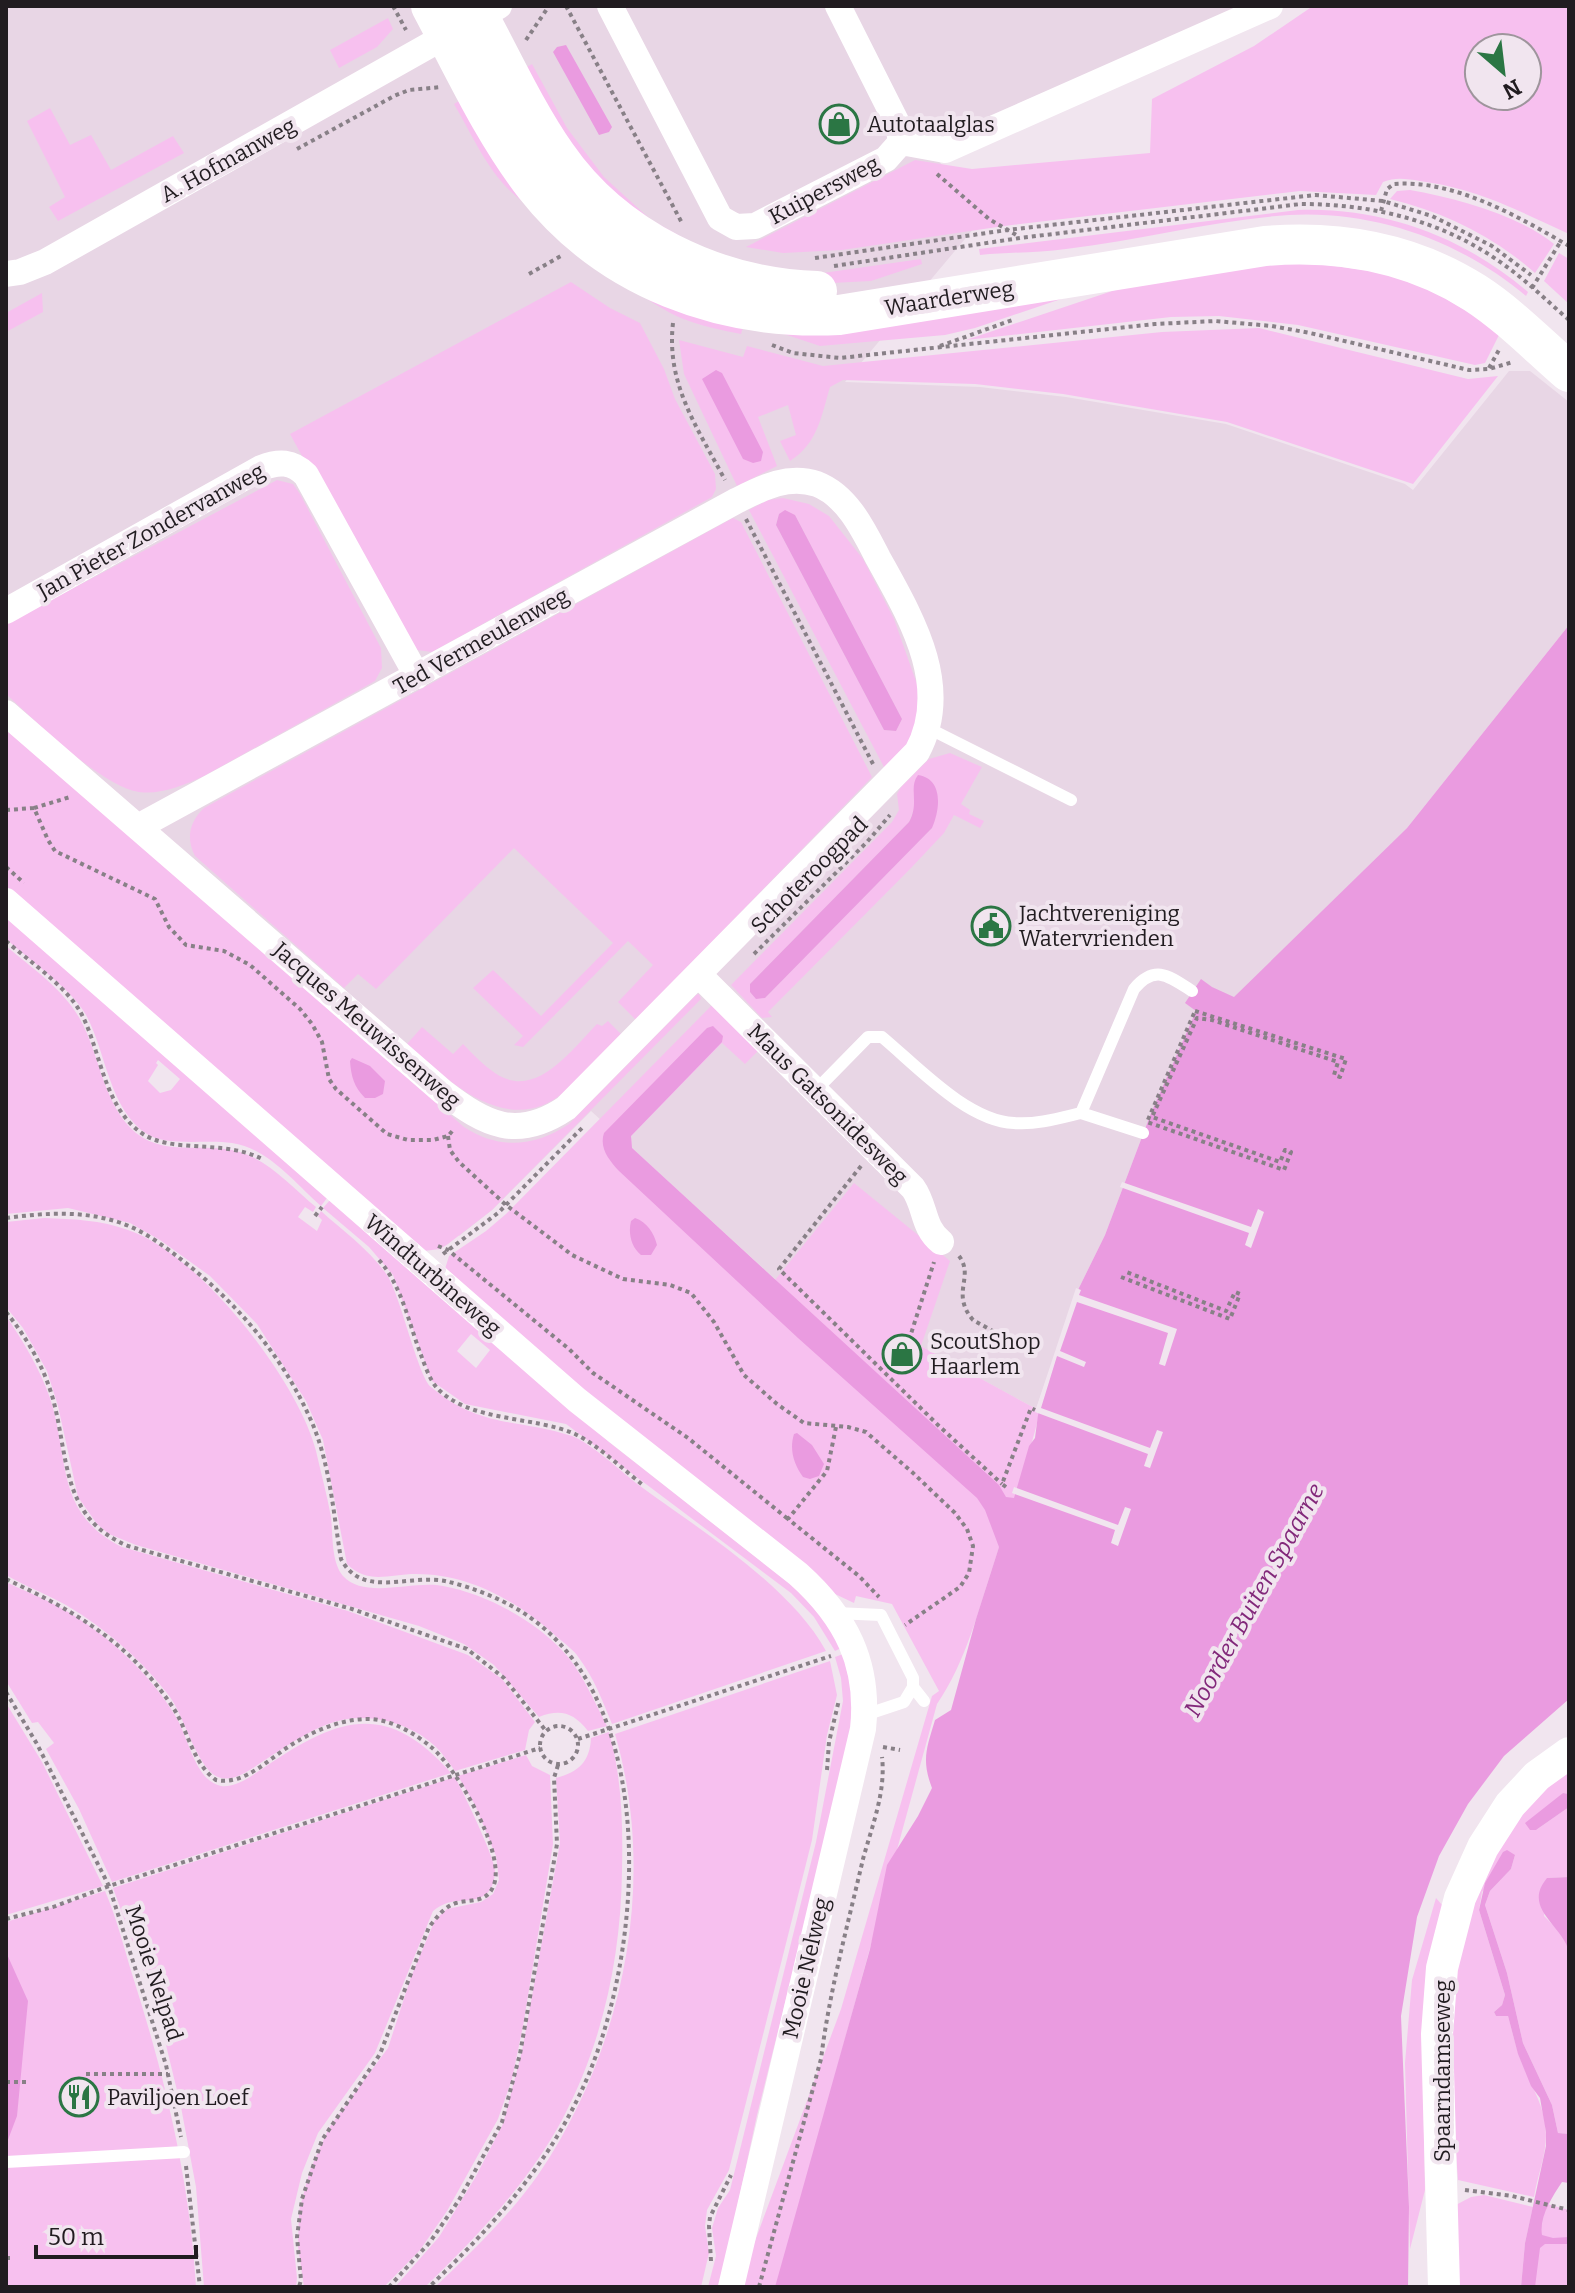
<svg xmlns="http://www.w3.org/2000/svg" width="1575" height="2293" viewBox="0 0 1575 2293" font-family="Bitter,serif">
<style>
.built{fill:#e8d6e5}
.green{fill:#f7c0ef;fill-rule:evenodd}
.water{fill:#ea9be0}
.pier{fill:#f1e5ef}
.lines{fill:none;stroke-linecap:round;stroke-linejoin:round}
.path{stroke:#888087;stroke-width:4;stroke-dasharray:4 4;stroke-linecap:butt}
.service{stroke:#fff;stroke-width:12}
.minor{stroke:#fff;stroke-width:26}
.tertiary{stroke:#fff;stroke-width:32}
.primary{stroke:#fff;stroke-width:40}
.labels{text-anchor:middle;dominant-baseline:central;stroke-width:8;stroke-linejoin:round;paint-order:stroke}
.poi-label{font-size:22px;fill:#211c20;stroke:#f1e5ef;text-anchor:start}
.street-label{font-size:22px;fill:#211c20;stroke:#f1e5ef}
.water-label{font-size:24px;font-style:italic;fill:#82287a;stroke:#f1e5ef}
</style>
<rect width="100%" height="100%" fill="#f1e5ef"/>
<path class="built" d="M6 6H1245L924 144 985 215 845 382 980 387 1066 397 1226 424 1405 484 1413 490 1509 371H1530L1569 402V625L1407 828 1234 998 1211 987 1196 1011 1151 1113 1105 1235 1075 1296 1036 1409 921 1346 776 1280 591 1111 492 1210 459 1236 6 855Z"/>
<path class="green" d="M1313 6H1569V234C1516 210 1479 189 1420 181 1406 179 1396 177 1383 182L1376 195 1300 191 1004 226 842 250 783 253 746 247 915 160 972 169 1150 153 1152 99 1254 46ZM1479 48H1527V96H1479Z
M388 18 393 29 377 47 339 68 330 50Z
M532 64 567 128 604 177 650 219 719 258 816 274 921 259 922 264 871 281 812 284 674 248 579 158 525 68Z
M470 94 701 307 1138 273 975 328 945 335 820 346 775 331 743 327 741 334C721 330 700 326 681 318 635 298 581 245 541 213 495 190 479 147 454 104Z
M50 108 70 145 91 135 111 170 173 136 184 153 58 221 49 207 65 197 27 121Z
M1410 190C1456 198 1518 215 1554 244L1535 273C1493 236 1444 212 1390 199L1397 191Z
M1298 210C1384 207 1464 237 1528 292L1526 296C1461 241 1374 210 1289 215 1214 220 1140 240 1066 249 1037 253 1009 252 980 255L979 249Z
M1559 253 1569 259V304L1544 281Z
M1284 259 1407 276 1501 331 1485 363 1475 365 1298 325 1219 316 1171 317 966 340 1145 280Z
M571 282 610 308 640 323 664 369 675 399 715 474 716 489 712 497 432 652 417 650 402 639 290 434Z
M42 293 43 312 6 332V313Z
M1259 328 1468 379 1498 376 1413 484 1227 422 1063 394 975 384 843 380 830 387C821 417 818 443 790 461L780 441 796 435 788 405 758 417 777 466 737 486 684 374 679 340 743 357 747 346 823 366 1162 332Z
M277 480 293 484 300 494 381 648 382 668 375 681 204 776C184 785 161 795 139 792 100 786 36 721 6 694V624Z
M783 498 809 504 829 516 863 559 894 619 918 687 917 721 908 743 885 769 749 510 768 500ZM779 514 795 515 902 719 896 731 884 730 776 525Z
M733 518 741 522 872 777 636 1020 618 1002 653 965 628 941 523 1047 514 1045 523 1036 473 988 493 970 541 1016 613 943 514 848 376 989 358 974 344 988 195 856C186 839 189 822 204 808Z
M6 729 464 1127C499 1150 535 1147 569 1124L696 995 699 994 701 999 492 1210 448 1244 440 1249 424 1251 6 886Z
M950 753 982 767 961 804 970 810 969 814 984 821 980 828 954 815 944 833 911 868 768 1012 772 1017 762 1018 731 985 892 822 899 810 897 794 901 787 929 759ZM914 795 932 828 765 998H756L750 992V984L909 822 916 804Z
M6 916 327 1198 321 1206C295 1183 268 1148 232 1143 208 1139 167 1147 147 1134 109 1110 106 1051 86 1015 73 990 28 959 6 939ZM158 1060 180 1079 171 1090 160 1093 148 1081 158 1065 156 1063Z
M6 946C32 968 63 989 80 1019 100 1055 103 1105 136 1133 168 1159 213 1139 248 1155 273 1165 295 1190 316 1207L313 1212 305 1207 298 1217 317 1231 322 1220 318 1216 321 1211C343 1231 370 1250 387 1275 401 1297 418 1376 431 1387 481 1429 517 1418 572 1436 589 1442 621 1471 636 1483 697 1528 790 1585 826 1651L612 1724C603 1702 594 1678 579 1658 574 1650 565 1644 557 1637 519 1602 470 1574 416 1574 389 1574 368 1585 347 1564L323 1440 306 1401 257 1324 210 1276 160 1240 130 1223 68 1208 6 1214Z
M712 1005 760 1049 745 1064 722 1043 631 1136 632 1148 775 1280 854 1183 950 1261 921 1346 1040 1411C1028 1462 1010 1512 994 1563 978 1611 966 1662 937 1704L777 2287H743L752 2249 841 2009 932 1696 939 1691 892 1604 856 1596 854 1603 835 1594 581 1388 445 1269 449 1256 486 1231 506 1214Z
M608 1021 621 1034C603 1053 584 1075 564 1092 508 1140 447 1080 407 1044L422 1027 453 1054 463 1044C473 1054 483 1065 495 1073 536 1101 571 1050 597 1024L602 1026Z
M330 1200 609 1442 799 1591 820 1612 841 1648 835 1651 814 1617 791 1593 566 1424 465 1404 432 1381 393 1275 369 1247 323 1208ZM471 1334 490 1350 476 1368 457 1351Z
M44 1218C73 1219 101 1220 128 1230 199 1253 298 1380 316 1451 321 1473 327 1495 331 1517 333 1534 331 1562 343 1576 365 1600 413 1580 443 1586 487 1594 539 1622 568 1657 584 1677 595 1703 607 1726L588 1731C573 1712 560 1709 539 1717L494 1665 464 1644 419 1626 136 1545 109 1534 97 1524 78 1497 58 1406 47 1371 23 1328 6 1307V1222Z
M6 1316C23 1341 40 1369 50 1398 70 1459 54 1513 122 1547L348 1611 468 1655 502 1679 535 1722 529 1730 525 1750 455 1771C449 1763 443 1754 436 1747 410 1721 362 1710 328 1724 305 1733 285 1747 265 1760 252 1768 237 1781 221 1778 198 1773 185 1717 170 1697 143 1661 105 1628 66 1605 46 1594 25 1586 6 1575Z
M6 1582C24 1591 44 1598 61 1608 106 1633 150 1673 176 1717 188 1736 195 1781 221 1786 237 1788 252 1775 265 1767 337 1718 386 1699 451 1773L112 1882 79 1809 46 1749 54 1743 38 1722 32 1723 6 1681Z
M843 1654 855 1706 842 1775 757 2115 720 2287H708L716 2256 712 2228 718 2208 730 2190 816 1842 843 1701 841 1678 835 1657Z
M830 1661 837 1695 827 1735 812 1840 729 2170 707 2210 705 2226 709 2253 701 2287H435C472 2252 509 2216 538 2175 624 2049 658 1881 615 1734Z
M6 1703 42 1762 103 1886 6 1915Z
M609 1732C622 1778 623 1824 622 1871 621 1956 603 2042 563 2118 529 2182 477 2237 425 2287H395L439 2237 475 2178 503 2124 522 2051 560 1843 556 1778C579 1772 590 1761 591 1738Z
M526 1755 532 1766 550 1775 553 1844 523 2026 512 2079 498 2119 447 2211 420 2250 384 2287H304L298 2246 299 2211 310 2170 329 2128 388 2048 411 1977 435 1920 447 1909 481 1902 493 1894 499 1880 496 1856 475 1805 458 1776Z
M1569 1766V1794L1563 1793 1536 1830 1569 1807V1877L1547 1878 1544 1916 1564 1936 1569 1951V2134L1558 2133 1552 2105 1523 2043 1507 1973 1485 1905 1490 1891 1511 1869 1515 1855 1482 1892 1479 1910 1505 1995 1502 2005 1494 2012 1496 2016H1508C1512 2030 1515 2044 1520 2058 1530 2085 1546 2106 1546 2135 1546 2156 1537 2177 1534 2197L1458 2180 1450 2075V2004L1467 1913 1513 1815Z
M455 1777C464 1794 494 1856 495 1871 495 1878 492 1890 486 1894 472 1906 453 1894 433 1911L375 2053 318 2133 302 2173 291 2219 297 2278 296 2287H204L196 2187 181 2107 158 2012 113 1888Z
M105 1891C117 1919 124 1948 133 1977 165 2077 190 2182 196 2287H6V1922Z
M1436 1898 1443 1906 1422 2024 1425 2190 1410 2249 1405 2063 1412 1980Z
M1484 2195 1533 2207 1525 2243 1521 2287H1453L1450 2208 1471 2197Z
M1543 2203 1569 2210V2287H1526Z"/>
<path class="water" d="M566 45 612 127 609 132 599 135 553 52 557 47Z
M716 370 722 373 763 452 761 461 753 463 743 459 702 379Z
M785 510 795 515 902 719 896 731 884 730 776 525 779 514Z
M1569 625V1699L1504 1756 1468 1804 1439 1856 1417 1917 1401 2016 1409 2207 1408 2287H775L870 1949 887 1865 918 1816 932 1788C921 1760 927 1747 935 1720L951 1710 976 1619 999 1547 985 1510 977 1498 798 1338 619 1171C609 1160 599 1148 604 1133L707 1028 713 1026 723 1036 722 1042 631 1136 632 1148 999 1485 1006 1497 1014 1498 1029 1446 1035 1438 1038 1415 1075 1296 1105 1235 1151 1113 1196 1011 1185 1003 1201 979 1212 987 1234 997 1407 828Z
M918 775C944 779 940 810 932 828L765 998 756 999 750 992V984L909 822C920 802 908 788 918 775Z
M352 1058 370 1066 385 1081 383 1094 375 1098H365C354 1087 351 1076 350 1061Z
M635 1218C647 1222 654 1233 657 1245L651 1255H641C631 1247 628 1233 631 1221Z
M797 1433 812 1445 824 1464 819 1476 810 1479 803 1477C794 1464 789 1450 794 1434Z
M1563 1793 1569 1794V1807L1536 1830H1530L1525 1823Z
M1507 1850 1515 1855 1511 1869 1490 1891 1485 1905 1507 1973 1523 2043 1552 2105 1558 2133 1569 2134V2183L1562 2182C1552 2197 1539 2217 1542 2235L1553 2238 1569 2237V2244H1545L1540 2248 1535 2287H1521L1525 2243 1546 2146V2132L1540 2098 1531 2086 1518 2054 1508 2016H1496L1494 2012 1502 2005 1505 1995 1479 1910 1485 1883 1503 1852Z
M1569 1877V1951C1561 1924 1522 1908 1547 1878Z
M6 1952 28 2001 17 2116 6 2145Z"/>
<path class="pier" d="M1122 1182 1251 1227 1258 1209 1264 1212 1251 1248 1245 1245 1249 1233 1120 1187Z
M1076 1288 1081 1290 1079 1295 1177 1329 1165 1366 1159 1364 1168 1333 1077 1302 1060 1351 1086 1362 1084 1367 1057 1356 1041 1408 1150 1448 1157 1430 1163 1432 1150 1468 1144 1466 1148 1454 1035 1412Z
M1014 1487 1118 1525 1125 1507 1131 1509 1118 1546 1111 1543 1115 1530 1012 1493Z"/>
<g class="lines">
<path class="path" d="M393 6 406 30
M566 6 682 223
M526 40 549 6
M297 149 394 96 409 90 441 87
M937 174 989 219 1018 236
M1381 211 1387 189 1394 184C1454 179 1519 217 1569 246
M815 258 1007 230 1315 195 1383 201 1432 216 1492 246 1531 275
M834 266 1020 238 1301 204C1373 204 1444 221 1503 264 1527 281 1547 301 1569 320
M529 274 561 256
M1532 288 1561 241
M673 323C666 384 697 427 725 480
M772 345 793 353 840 358 1155 324 1215 321 1272 326 1310 333 1469 370 1489 369 1513 362
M940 346 1015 319
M1489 368 1500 348
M746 519 873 764
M34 808 70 797
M6 810 34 808 48 840 55 851 155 899 169 927 186 945 224 951 250 965 300 1009 312 1024 322 1042 329 1079 336 1089 387 1134 408 1140H433L448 1136 454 1129
M6 867 24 883
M6 941C29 961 66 986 81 1013 101 1051 103 1104 140 1132 171 1155 224 1138 264 1160
M754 954 867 842 890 815
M1195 1011 1346 1059 1340 1077 1334 1075 1338 1062 1212 1020 1197 1018 1152 1117 1280 1162 1285 1150 1291 1152 1284 1170 1147 1122Z
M448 1136 450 1150 459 1162 506 1205 559 1245 572 1255 623 1279 670 1285 691 1293 714 1322 744 1375 777 1404 804 1423 848 1427 866 1432 912 1472 955 1513 967 1529 973 1546 969 1573 960 1587 905 1625
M861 1166 779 1269 939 1426 1002 1484
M315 1216 322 1207
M6 1218C45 1213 83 1210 121 1223 142 1230 161 1244 178 1257 233 1299 280 1352 309 1416 330 1460 333 1512 341 1559 362 1599 408 1574 445 1581 472 1587 505 1600 528 1616 665 1710 643 1967 578 2098 543 2171 487 2232 429 2287
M438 1246 448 1250 569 1349 593 1373 688 1438 788 1519
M443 1254 498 1213 584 1126
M959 1256C975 1277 950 1293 973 1320L1023 1348
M379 1260C402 1286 409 1324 421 1355 425 1366 430 1380 437 1388 469 1422 534 1416 575 1434 598 1445 624 1470 644 1486
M1121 1277 1230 1319 1240 1294 1235 1292 1226 1311 1124 1271
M6 1312C27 1338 44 1367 53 1399 69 1458 61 1518 128 1546L352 1609 467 1649 504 1678 546 1731
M909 1340 934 1262
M836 1427 827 1471 788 1519 859 1576 879 1597
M1006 1487 1002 1484 1031 1408 1035 1410
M6 1579C74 1611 128 1641 172 1706 188 1729 192 1763 216 1780 246 1786 271 1756 296 1742 318 1729 345 1718 371 1719 392 1720 416 1734 431 1747 457 1768 508 1856 493 1887 486 1903 470 1899 456 1903 444 1907 437 1917 429 1927L380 2054 322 2140 302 2199 297 2237 301 2280 299 2287
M6 1692 37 1744 109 1886 166 2065 181 2137
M540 1745a19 19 0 1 1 38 0a19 19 0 1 1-38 0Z
M578 1739 831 1656
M883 1747 900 1750
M827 1770 829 1742 839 1700
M6 1919 53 1907 109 1886 540 1748
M86 2074H168
M6 2082H26
M186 2166 200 2287
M1465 2190 1512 2196 1569 2210
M6 2258H10
M711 2261 709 2226 710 2217 731 2175
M389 2287 430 2242 459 2200 502 2122 520 2054 557 1844 554 1778 558 1765
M759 2287 821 2059C829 1993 848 1924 863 1859 872 1826 886 1792 882 1757"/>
<path class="service" d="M928 728 1071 800
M815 1091 868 1037H882C917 1066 967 1121 1014 1123 1036 1125 1060 1118 1081 1113
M1143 1133 1081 1113 1134 989C1155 964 1169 976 1192 991
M835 1613 881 1615 913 1678V1687L904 1702 865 1715
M913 1687 924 1701
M6 2162 184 2152"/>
<path class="minor" d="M610 6 720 218 736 227 755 226 886 159 901 142 898 125 838 6
M901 142 945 150 1270 6
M6 274 20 272 45 262 499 6
M6 611 261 468C279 461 292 461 306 475L417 676
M6 713 443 1092C486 1125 517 1141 566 1108L917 752C953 686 910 616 878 558 864 531 848 496 817 484 788 474 762 488 736 501L138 827
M6 901 577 1400 798 1574C846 1617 870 1664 863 1729L731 2287
M699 975 913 1188C926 1206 922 1227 941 1242"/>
<path class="tertiary" d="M1444 2287 1437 2034 1442 1968 1460 1898 1483 1847 1510 1805 1537 1776 1569 1753"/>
<path class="primary" d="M431 6C463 66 493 132 535 186 609 280 723 321 839 315L1265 246C1339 240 1412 253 1475 293 1509 315 1539 346 1569 372
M473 6C500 55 524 109 556 155 614 239 716 288 817 291"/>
</g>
<defs>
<symbol id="shop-ring" viewBox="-11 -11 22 22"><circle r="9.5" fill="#f1e5ef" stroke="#2b7644" stroke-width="1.5"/><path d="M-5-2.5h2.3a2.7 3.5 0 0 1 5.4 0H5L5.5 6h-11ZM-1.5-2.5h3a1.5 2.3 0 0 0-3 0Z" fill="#2b7644"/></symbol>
<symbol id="civic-ring" viewBox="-11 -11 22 22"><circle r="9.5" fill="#f1e5ef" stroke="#2b7644" stroke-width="1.5"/><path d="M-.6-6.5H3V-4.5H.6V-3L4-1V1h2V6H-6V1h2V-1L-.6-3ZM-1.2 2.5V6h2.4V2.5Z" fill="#2b7644"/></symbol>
<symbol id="restaurant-ring" viewBox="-11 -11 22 22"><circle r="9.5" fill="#f1e5ef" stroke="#2b7644" stroke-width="1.5"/><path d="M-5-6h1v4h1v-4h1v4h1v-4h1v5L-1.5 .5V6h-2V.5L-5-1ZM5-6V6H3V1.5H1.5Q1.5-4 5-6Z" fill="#2b7644"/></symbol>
</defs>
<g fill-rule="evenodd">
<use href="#shop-ring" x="817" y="102" width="44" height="44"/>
<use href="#civic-ring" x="969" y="904" width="44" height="44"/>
<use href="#shop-ring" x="880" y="1332" width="44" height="44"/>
<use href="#restaurant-ring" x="57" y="2075" width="44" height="44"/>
</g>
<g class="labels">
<g class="poi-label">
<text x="867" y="124">Autotaalglas</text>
<text x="1019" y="913">Jachtvereniging<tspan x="1019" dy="25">Watervrienden</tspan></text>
<text x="930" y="1341">ScoutShop<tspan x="930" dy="25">Haarlem</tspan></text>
<text x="107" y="2097">Paviljoen Loef</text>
</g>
<g class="street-label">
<text transform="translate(228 160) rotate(-29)">A. Hofmanweg</text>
<text transform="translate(824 190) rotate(-28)">Kuipersweg</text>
<text transform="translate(949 298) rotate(-9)">Waarderweg</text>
<text transform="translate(151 531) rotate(-29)">Jan Pieter Zondervanweg</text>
<text transform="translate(481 641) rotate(-29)">Ted Vermeulenweg</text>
<text transform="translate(809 875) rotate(-45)">Schoteroogpad</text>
<text transform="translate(367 1025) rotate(41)">Jacques Meuwissenweg</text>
<text transform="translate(828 1104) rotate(45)">Maus Gatsonidesweg</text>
<text transform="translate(433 1275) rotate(41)">Windturbineweg</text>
<text transform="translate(806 1968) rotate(-77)">Mooie Nelweg</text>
<text transform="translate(154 1973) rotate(72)">Mooie Nelpad</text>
<text transform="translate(1442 2071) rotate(-90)">Spaarndamseweg</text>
</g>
<g class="water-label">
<text transform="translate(1254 1600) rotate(-61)">Noorder Buiten Spaarne</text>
</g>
</g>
<rect width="1575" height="2293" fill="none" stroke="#211c20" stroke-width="16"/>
<g transform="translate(1503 72) rotate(152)"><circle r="38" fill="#f1e5ef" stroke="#9e959c" stroke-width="2"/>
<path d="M0-6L14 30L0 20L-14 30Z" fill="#2b7644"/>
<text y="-12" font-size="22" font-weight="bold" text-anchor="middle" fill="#211c20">N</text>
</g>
<path d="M36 2245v12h160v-12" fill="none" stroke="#211c20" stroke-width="4"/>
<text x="48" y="2245" font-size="24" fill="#211c20" stroke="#f1e5ef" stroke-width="6" paint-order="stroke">50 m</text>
</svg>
